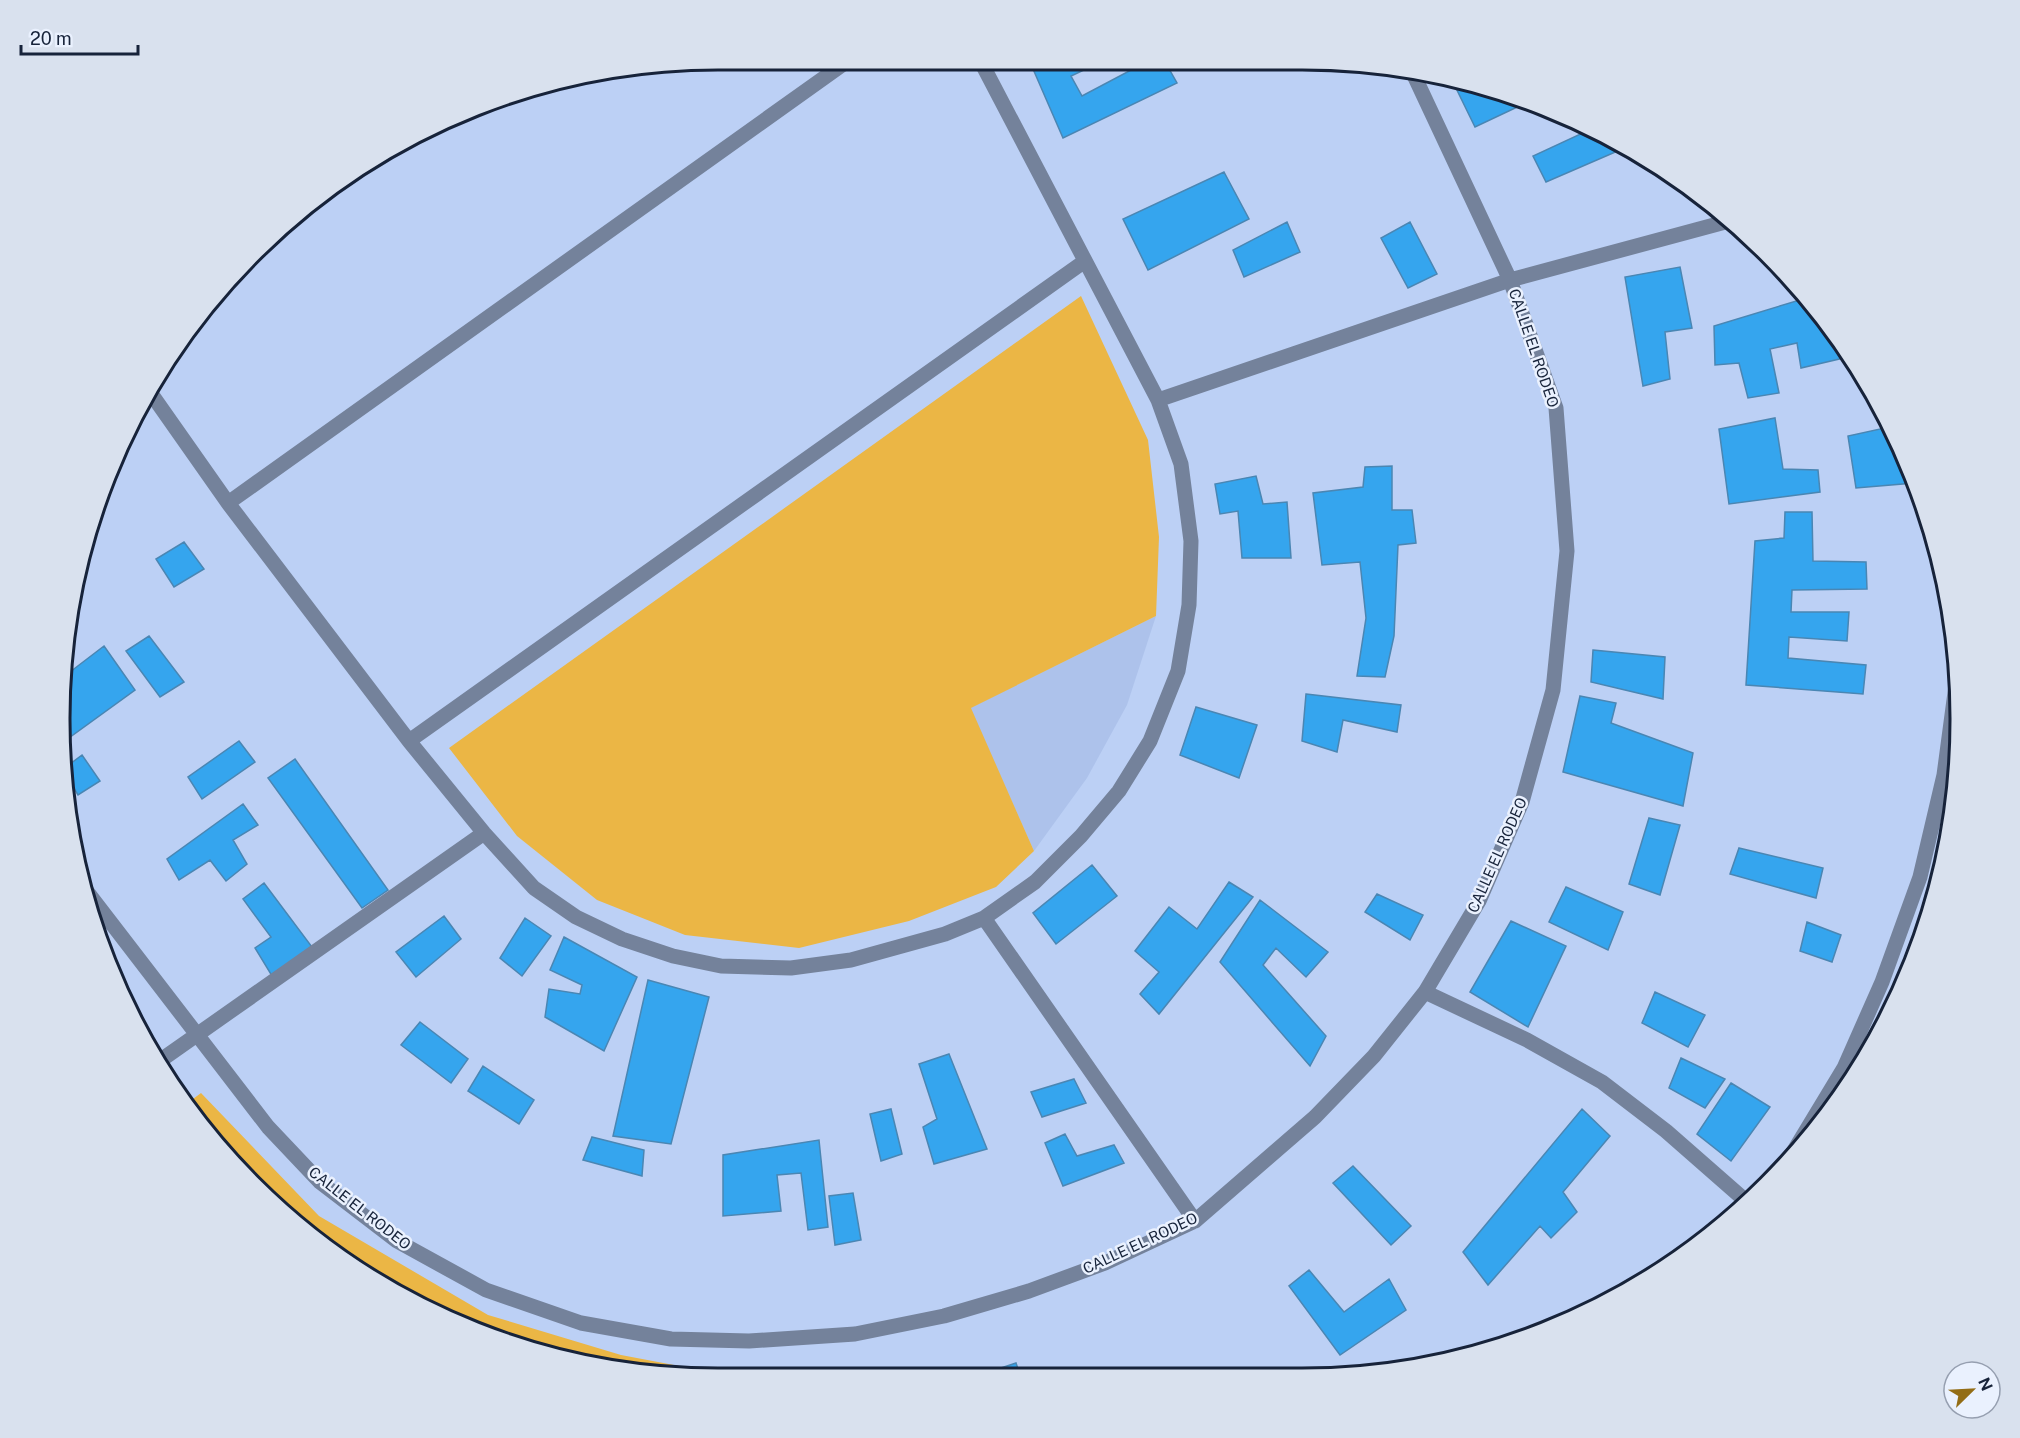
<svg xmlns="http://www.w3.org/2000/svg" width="2020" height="1438" viewBox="0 0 2020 1438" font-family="'Public Sans',sans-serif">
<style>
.built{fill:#adc2eb}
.green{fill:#ebb645}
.building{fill:#35a5ee;stroke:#4a86b3;stroke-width:1.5}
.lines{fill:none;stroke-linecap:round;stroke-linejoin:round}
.minor{stroke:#74829b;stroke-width:15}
.labels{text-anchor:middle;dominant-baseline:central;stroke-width:5;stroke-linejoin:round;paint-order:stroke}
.street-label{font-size:15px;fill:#17233a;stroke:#eaf1fe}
.rim{fill:none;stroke:#17233a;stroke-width:3}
</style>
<rect width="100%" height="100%" fill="#bcd0f5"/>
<path class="built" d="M1156 616 1127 705 1087 778 1034 851 970 708Z"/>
<path class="green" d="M1081 296 1148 440 1159 537 1156 616 971 708 1034 851 996 887 909 921 799 948 685 935 597 900 517 836 449 748Z
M201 1093 319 1216 488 1315 621 1355 732 1376 676 1377 549 1356 428 1310 318 1242 224 1154 189 1102Z"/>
<path class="building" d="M1033 60H1105L1071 76 1082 96 1150 60H1164L1177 83 1063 138 1030 62Z
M1451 78 1513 95 1528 102 1475 127Z
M1589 130 1627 147 1546 182 1533 156Z
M1224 172 1249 219 1148 270 1123 219Z
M1287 222 1300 252 1244 277 1233 250Z
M1410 222 1437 274 1408 288 1381 238Z
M1680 267 1692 328 1665 332 1670 379 1643 386 1625 277Z
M1806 298 1848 357 1801 368 1797 343 1770 349 1779 393 1748 398 1739 363 1715 365 1714 326Z
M1775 418 1783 469 1818 470 1820 492 1729 504 1719 429Z
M1889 427 1914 483 1856 488 1848 436Z
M1392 466V510H1412L1416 543 1398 545 1394 636 1385 677 1357 676 1366 618 1360 562 1322 565 1313 493 1363 487 1365 467Z
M1256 476 1263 504 1287 502 1291 558H1242L1238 511 1220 514 1215 484Z
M1785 512H1812L1813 561 1866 562 1867 589 1792 590 1791 612H1849L1847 641 1789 637 1788 658 1866 665 1863 694 1746 685 1755 541 1784 538Z
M184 542 204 569 174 587 156 559Z
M149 636 184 682 160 697 126 651Z
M104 646 135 690 66 740V675Z
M1593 650 1665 657 1663 699 1591 682Z
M1306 694 1401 705 1397 732 1343 720 1337 752 1302 741Z
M1580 696 1616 703 1611 723 1693 753 1683 806 1563 772Z
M1196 707 1257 725 1239 778 1180 755Z
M239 741 255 762 202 799 188 777Z
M82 755 100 781 78 795 66 775V767Z
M295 759 388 890 362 908 268 778Z
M243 804 258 825 233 840 247 864 226 881 210 860 179 880 167 859Z
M1649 818 1680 825 1660 895 1629 884Z
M1739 848 1823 868 1816 898 1730 874Z
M1092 865 1117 896 1056 944 1033 913Z
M1229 882 1253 897 1159 1014 1140 994 1159 972 1135 951 1169 907 1197 929Z
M264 883 312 947 272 976 255 948 271 937 243 899Z
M1566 887 1623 912 1608 950 1549 922Z
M1377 894 1423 915 1410 940 1365 912Z
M1260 900 1328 952 1306 977 1276 948 1263 965 1326 1036 1310 1066 1220 962Z
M444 916 461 939 416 977 396 952Z
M525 918 551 936 522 976 500 958Z
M1511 921 1566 946 1528 1027 1470 992Z
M1807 922 1841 935 1832 962 1800 951Z
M564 937 637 977 604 1051 545 1017 549 989 580 994 582 985 550 970Z
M112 969 124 984 119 988Z
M648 980 709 997 671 1144 613 1136Z
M1655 992 1705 1015 1688 1047 1642 1023Z
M420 1022 468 1059 451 1083 401 1045Z
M949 1054 987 1149 934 1164 923 1127 937 1119 919 1064Z
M1681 1058 1725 1079 1705 1108 1669 1088Z
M483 1066 534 1100 519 1124 468 1091Z
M1074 1079 1086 1103 1042 1117 1031 1092Z
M1731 1083 1770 1107 1731 1161 1697 1134Z
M891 1109 902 1154 881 1161 870 1114Z
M1582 1109 1610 1136 1563 1192 1577 1212 1551 1238 1540 1226 1488 1285 1463 1252Z
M1065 1134 1077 1156 1114 1145 1124 1163 1063 1186 1045 1143Z
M592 1137 644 1150 642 1176 583 1160Z
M819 1140 828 1227 808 1230 801 1173 777 1175 781 1211 723 1216V1155Z
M1353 1166 1411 1226 1391 1245 1333 1183Z
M853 1193 861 1240 835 1245 829 1196Z
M1309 1270 1344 1312 1389 1279 1406 1310 1340 1355 1289 1286Z
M1016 1363 1020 1375H980Z"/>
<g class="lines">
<path class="minor" d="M150 392 228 503 409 741 484 833 534 888 576 917 622 939 673 956 721 966 791 968 851 960 945 934 984 918 1035 882 1081 836 1119 791 1150 741 1178 671 1189 605 1191 541 1181 464 1158 400 980 60
M1158 400 1510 280 1729 221
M228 503 849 60
M409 741 1085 261
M82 885 268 1127 320 1182 397 1241 486 1290 581 1323 671 1339 749 1341 855 1334 944 1316 1029 1291 1105 1263 1195 1221 1315 1117 1374 1056 1425 992 1479 901 1522 802 1553 690 1567 551 1556 408 1510 280 1412 71
M984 918 1195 1221
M1425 992 1527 1040 1602 1082 1666 1131 1747 1202
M161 1060 484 833
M1792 1154 1844 1068 1882 982 1920 877 1944 775 1956 685"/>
</g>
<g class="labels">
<g class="street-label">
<text transform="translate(1534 348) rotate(71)">CALLE EL RODEO</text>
<text transform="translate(1497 855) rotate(-66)">CALLE EL RODEO</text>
<text transform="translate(360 1208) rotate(38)">CALLE EL RODEO</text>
<text transform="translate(1140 1243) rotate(-25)">CALLE EL RODEO</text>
</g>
</g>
<path d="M0 0H2020V1438H0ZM718 70H1302A648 648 0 0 1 1950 718V720A648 648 0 0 1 1302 1368H718A648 648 0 0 1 70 720V718A648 648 0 0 1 718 70Z" fill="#d9e1ee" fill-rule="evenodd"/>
<path class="rim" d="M718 70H1302A648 648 0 0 1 1950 718V720A648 648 0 0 1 1302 1368H718A648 648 0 0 1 70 720V718A648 648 0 0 1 718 70Z"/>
<g transform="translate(1972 1390) rotate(66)"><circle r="28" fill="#eaf1fe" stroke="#969fb0" stroke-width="1.5"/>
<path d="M0-4.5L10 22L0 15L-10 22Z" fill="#936d16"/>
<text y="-9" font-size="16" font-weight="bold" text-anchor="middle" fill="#17233a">N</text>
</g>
<path d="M21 45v9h117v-9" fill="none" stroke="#17233a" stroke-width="3"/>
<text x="30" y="45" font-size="18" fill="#17233a" stroke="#eaf1fe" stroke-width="4.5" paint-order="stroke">20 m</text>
</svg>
